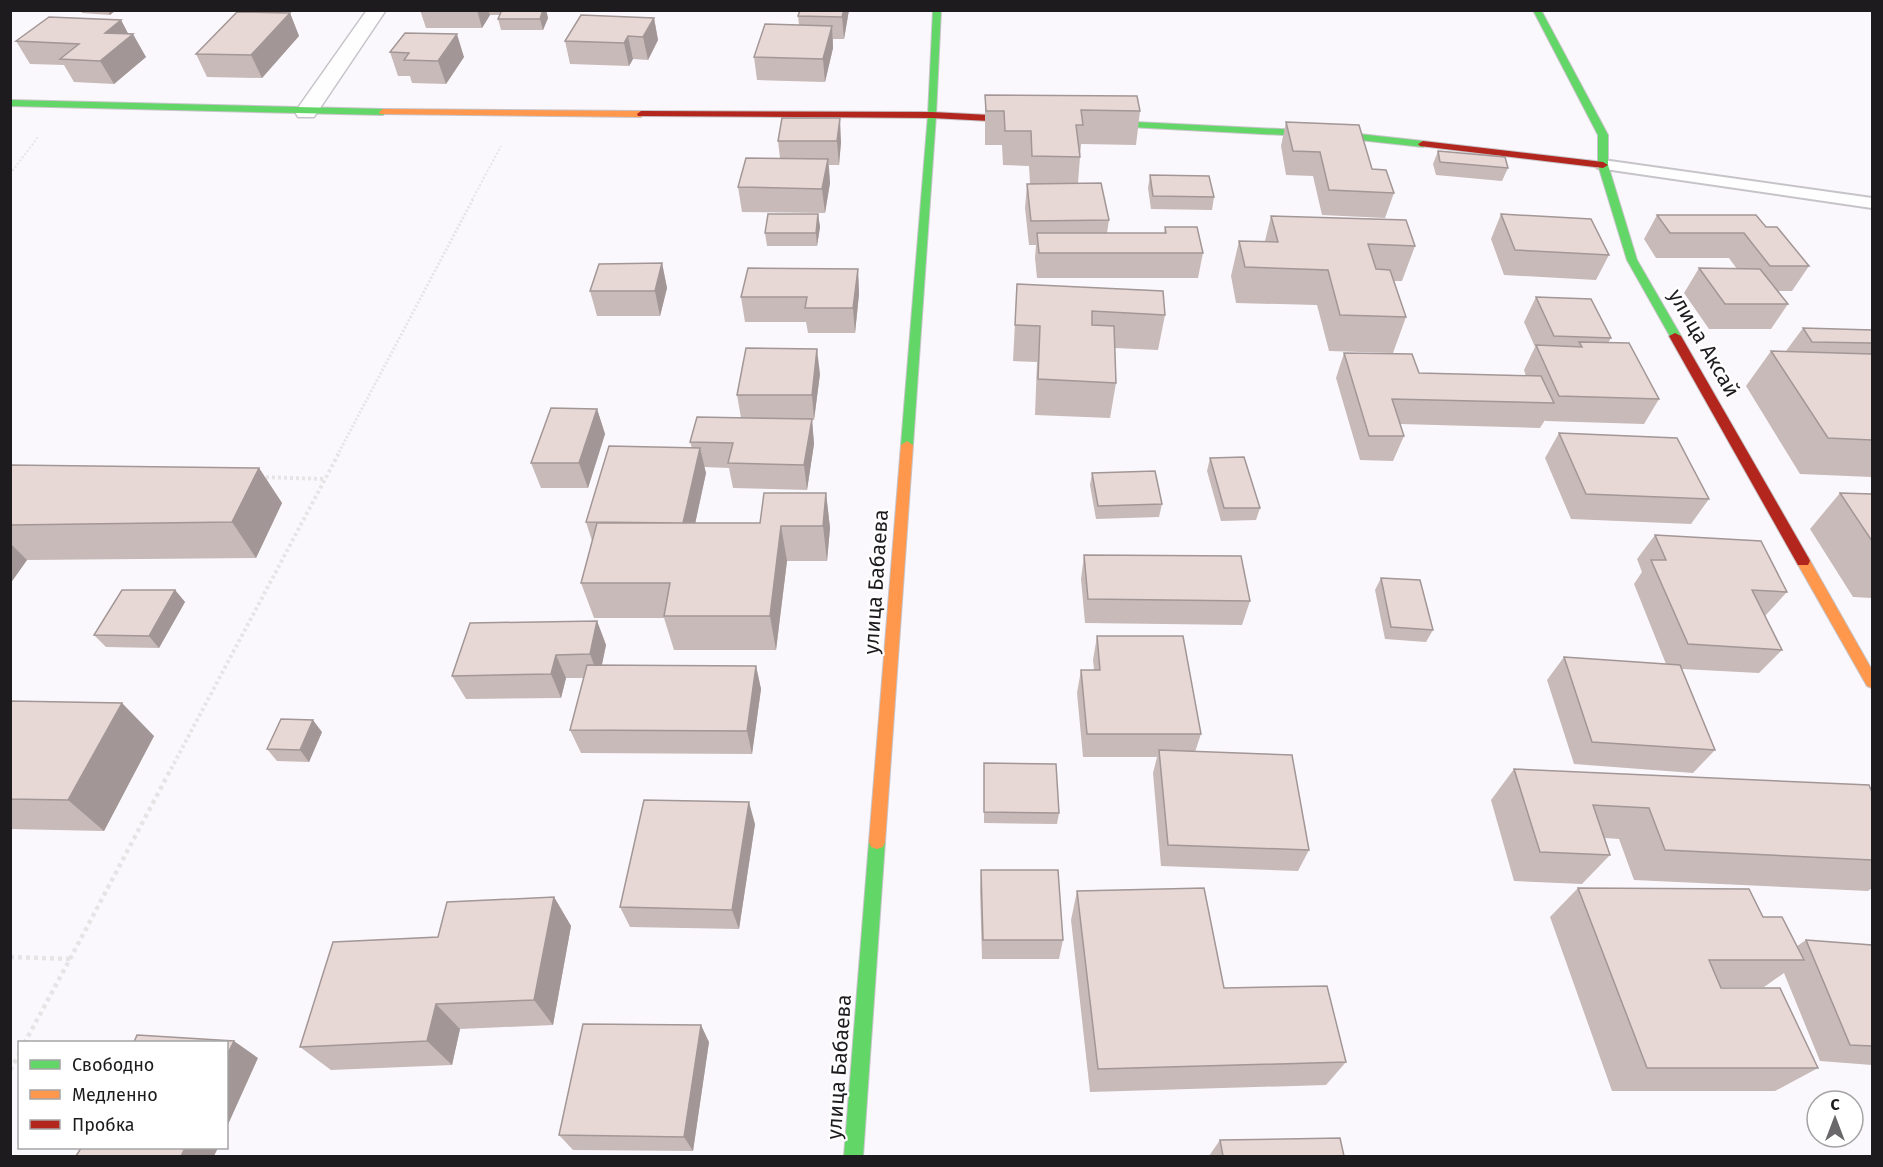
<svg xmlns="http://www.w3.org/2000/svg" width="1883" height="1167" viewBox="0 0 1883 1167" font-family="'Fira Sans',sans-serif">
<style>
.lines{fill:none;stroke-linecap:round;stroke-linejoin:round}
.lane-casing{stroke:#c6c4c8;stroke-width:4}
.street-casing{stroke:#c6c4c8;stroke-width:3}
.fast-casing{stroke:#c6c4c8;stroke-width:2}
.slow-casing{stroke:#c6c4c8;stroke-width:2}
.jam-casing{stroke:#c6c4c8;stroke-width:2}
.path-far3{stroke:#e6e5e6;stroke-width:2;stroke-dasharray:2 2;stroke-linecap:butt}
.path-far2{stroke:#e6e5e6;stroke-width:3;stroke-dasharray:2 2;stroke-linecap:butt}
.path-far1{stroke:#e6e5e6;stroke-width:4;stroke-dasharray:3 3;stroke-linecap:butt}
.path{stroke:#e6e5e6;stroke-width:4.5;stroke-dasharray:4 4;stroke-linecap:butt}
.lane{fill:#fefeff;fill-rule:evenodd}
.street{fill:#fefeff;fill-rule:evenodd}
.fast{fill:#63d668;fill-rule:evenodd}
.slow{fill:#ff974d;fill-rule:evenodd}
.jam{fill:#b3261e;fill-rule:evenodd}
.wall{fill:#c7bab8}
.shaded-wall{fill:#a29796}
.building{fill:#e7d8d6;stroke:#a29796;stroke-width:1.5}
.labels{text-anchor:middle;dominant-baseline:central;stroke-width:4.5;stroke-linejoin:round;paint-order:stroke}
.street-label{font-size:21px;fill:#1d1b1e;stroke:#fff}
</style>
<rect width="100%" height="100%" fill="#fbf8fd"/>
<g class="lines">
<defs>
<path id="lane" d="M1603 160 1872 198V208L1598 168 1595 165Z"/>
<path id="street" d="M367 10H386L314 117H298L295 112Z"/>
<path id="fast" d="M933 10H941L936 115 913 445 907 449 901 445 928 115Z
M1533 10H1541L1608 135V165L1637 260 1681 336 1679 338H1671L1627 260 1598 165V135Z
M10 100 383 109 387 112 383 115 10 106Z
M1095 120 1341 132 1423 141 1428 144 1423 147 1341 138 1092 125 1091 123Z
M877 835 883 837 885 842 863 1156H844L869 842 871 837Z"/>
<path id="slow" d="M383 109 641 111 645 114 641 117 380 114 379 112Z
M907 441 913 445 885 842 883 847 877 849 871 847 869 842 901 445Z
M1803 556 1808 557 1872 670V688L1867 686 1796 561Z"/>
<path id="jam" d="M641 111 932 112 1028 117 1032 120 1028 123 932 118 638 116 637 114Z
M1423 141 1603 162 1608 165 1603 168 1420 146 1418 144Z
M1675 333 1681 336 1808 557 1810 561 1808 565H1798L1669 336Z"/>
</defs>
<use href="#lane" class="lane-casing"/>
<use href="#street" class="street-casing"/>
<use href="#fast" class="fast-casing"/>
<use href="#slow" class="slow-casing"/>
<use href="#jam" class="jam-casing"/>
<path class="path-far3" d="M10 174 38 137
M472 200 501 146"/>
<path class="path-far2" d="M339 452 473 199"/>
<path class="path-far1" d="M260 477 325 479
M171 769 340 451"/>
<path class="path" d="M10 957 70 959 25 1042
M70 959 172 767
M10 1070 20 1053"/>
<use href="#lane" class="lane"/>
<use href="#street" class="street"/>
<use href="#fast" class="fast"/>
<use href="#slow" class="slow"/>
<use href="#jam" class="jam"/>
</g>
<path class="wall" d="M80 10H116L110 15 82 13Z
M264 10H314L313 11Z
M420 10H546L548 18 543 30H501L498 19 500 15H490L482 28H426Z
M800 10H849L844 39H833V48L825 82 757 80 754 57 799 25 798 16Z
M290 13 299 36 262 78 207 77 196 54Z
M654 18 658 40 648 60 633 59 629 66 570 64 565 41Z
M121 20 128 34 146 57 114 84 74 82 64 65 30 64 16 41Z
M405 33 464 57 446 84 412 83 410 76H398L390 52Z
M985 95 1140 111 1136 145 1081 144 1078 183 1109 220 1107 233H1164L1165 227 1203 253 1198 278H1037L1035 258 1036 245H1029L1025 208 1027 184H1030L1029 166 1003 165 1002 145H985Z
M782 118 841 142 839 165H829L830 183 825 213 742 212 738 187 780 158 778 141Z
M1286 122 1372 169 1394 193 1385 218 1322 215 1313 176 1286 175 1281 146Z
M1438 151 1508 168 1502 181 1436 175 1433 164Z
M1150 175 1214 197 1212 210 1151 209 1148 188Z
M818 214 820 227 817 246H767L765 233Z
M1501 214 1609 255 1596 280 1504 275 1491 239Z
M1657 215 1766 227 1809 266 1792 291H1778L1788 304 1771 329H1709L1684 293 1699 268 1737 269 1729 258H1656L1644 239Z
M1271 216 1415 246 1402 281H1394L1406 317 1393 353 1329 351 1317 305 1236 303 1231 276 1239 241H1265Z
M662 263 667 288 660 316H597L590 291Z
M858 269 859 294 855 333H808L806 322H745L741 297Z
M1017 284 1165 315 1158 350 1115 348 1116 383 1110 418 1035 415 1037 362 1013 361Z
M1536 297 1611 338 1608 343 1659 399 1644 424 1545 421V420L1540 428 1400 424 1404 436 1393 461 1360 460 1336 378 1344 353 1419 373 1526 376 1524 370 1535 347 1524 322Z
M1803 328 1872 330V477L1800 474 1746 386 1771 351H1786Z
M820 374 814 420H812L814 444 807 490 733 488 729 468 704 467 706 473 695 523H760L826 493 830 528 827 561H787L776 650H674L664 618H594L581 583 592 541 586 522 692 448 690 442 741 418 737 395Z
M597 409 605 434 588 488H541L531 463Z
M1559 433 1709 499 1691 524 1571 519 1545 458Z
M1210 458 1260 508 1256 520 1221 521 1207 471Z
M10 465 259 468 282 503 256 558 27 560 10 584Z
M1092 473 1162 504 1159 517 1096 519 1090 485Z
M1840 493 1872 494V598L1853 597 1810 529Z
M1655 535 1787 592 1765 616 1782 650 1759 673 1682 669 1715 750 1693 773 1574 764 1547 680 1564 657 1666 664 1634 584 1642 572 1637 559Z
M1084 555 1250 601 1242 625 1085 623 1081 579Z
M1381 578 1433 630 1426 642 1385 639 1375 590Z
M175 590 185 602 159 648 106 647 94 635Z
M597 621 606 645 602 665 756 666 761 689 752 754 581 753 570 730 584 678H566L561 698 466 699 452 676Z
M1097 636 1201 734 1195 752 1309 850 1298 871 1161 866 1153 773 1157 757H1083L1077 693 1081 670H1094L1093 660Z
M10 701 154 736 104 831 10 829Z
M322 732 309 762 277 761 267 749Z
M984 763 1059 813 1057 824 984 823Z
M1514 769 1872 792V888L1868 891 1634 880 1619 839 1605 838 1610 855 1582 884 1514 881 1491 800Z
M755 824 739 929 630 927 620 907Z
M981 870 1063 940 1059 959H982L980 891Z
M1578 888 1763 917 1797 946 1806 940 1872 945V1065L1820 1061 1784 973 1764 987H1721V988L1818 1068 1775 1091H1612L1550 917Z
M1077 891 1224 988 1346 1062 1326 1085 1090 1092 1071 920Z
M554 897 571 926 553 1025 460 1029 452 1065 331 1070 300 1047 438 937Z
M709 1042 693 1151 573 1150 559 1135Z
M1220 1140 1344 1156H1209Z"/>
<path class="shaded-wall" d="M108 10H116L110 15Z
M477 10H488L490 15 482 28Z
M543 10H546L548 18 543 30 540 19Z
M844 10H849L844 39 842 17Z
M290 13 299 36 262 78 251 55Z
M654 18 658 40 648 60 643 37Z
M121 20 130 37 133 34 146 57 114 84 100 61 105 33Z
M832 26 833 48 825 82 823 59Z
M457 34 464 57 446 84 438 61Z
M628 36 633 59 629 66 624 43Z
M840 118 841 142 839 165 837 141Z
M828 159 830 183 825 213 822 189Z
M818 214 820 227 817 246 816 233Z
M662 263 667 288 660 316 655 291Z
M858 269 859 294 855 333 853 308Z
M817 349 820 374 814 420 812 395Z
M597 409 605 434 588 488 579 463Z
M812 419 814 444 807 490 804 465Z
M700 448 706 473 690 548 683 524Z
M259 468 282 503 256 558 232 522Z
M826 493 830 528 827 561 823 526Z
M781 526 787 561 776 650 770 616Z
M10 543 27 560 10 584Z
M175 590 185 602 159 648 149 636Z
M597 621 606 645 599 678 590 654Z
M556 655 566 678 561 698 551 674Z
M756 666 761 689 752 754 747 731Z
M122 703 154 736 104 831 68 800Z
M313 720 322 732 309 762 300 750Z
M749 802 755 824 739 929 732 910Z
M554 897 571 926 553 1025 534 1000Z
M436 1004 460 1029 452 1065 427 1041Z
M701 1025 709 1042 693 1151 684 1137Z
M234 1041 258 1058 226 1129V1057Z
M185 1148H218L214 1156H181Z"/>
<path class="building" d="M502 10H543L540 19H498Z
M800 10H844L842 17 798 16Z
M237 12 290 13 251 55 196 54Z
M581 15 654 18 643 37 628 36 624 43 565 41Z
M49 17 121 20 105 33 133 34 100 61 60 59 79 44 16 41Z
M765 24 832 26 823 59 754 57Z
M405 33 457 34 438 61 404 60 409 53 390 52Z
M985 95 1137 96 1140 111 1081 110 1083 125H1076L1080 157 1032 156 1031 131H1005L1004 111H986Z
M782 118H840L837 141H778Z
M1286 122 1359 125 1372 169 1386 170 1394 193 1329 190 1320 152 1293 151Z
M1438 151 1505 157 1508 168 1440 162Z
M746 158 828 159 822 189 738 187Z
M1150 175 1209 176 1214 197 1153 196Z
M1101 183 1109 220 1031 221 1027 184Z
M768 214H818L816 233H765Z
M1501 214 1591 219 1609 255 1515 250Z
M1657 215H1756L1766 227H1777L1809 266H1770L1744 233H1670Z
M1271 216 1406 220 1415 246 1368 244 1376 269 1390 270 1406 317 1340 315 1328 270 1245 267 1239 241 1278 242Z
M1165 227H1197L1203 253H1039L1037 233H1166Z
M662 263 655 291H590L599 264Z
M748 268 858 269 853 308H805L807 297H741Z
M1699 268 1760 269 1788 304H1725Z
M1017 284 1163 291 1165 315 1092 311V325L1114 326 1116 383 1038 379 1040 326 1015 325Z
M1536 297 1591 299 1611 338 1554 336Z
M1803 328 1872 330V343L1812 342Z
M1579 342 1629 343 1659 399 1559 396 1536 345 1582 347Z
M746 348 817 349 812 395H737Z
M1771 351 1872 354V440L1828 438Z
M1344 353 1412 354 1419 373 1541 376 1554 403 1392 399 1404 436H1369Z
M551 408 597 409 579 463H531Z
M697 417 812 419 804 465 728 463 733 443 690 442Z
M1559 433 1677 438 1709 499 1586 494Z
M609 446 700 448 683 523 586 522Z
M1244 457 1260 508H1224L1210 458Z
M10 465 259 468 232 522 10 525Z
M1155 471 1162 504 1098 506 1092 473Z
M764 493H826L823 526H781L770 616H664L670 583H581L597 523H760Z
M1840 493 1872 494V541Z
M1655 535 1761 541 1787 592 1752 590 1782 650 1688 644 1651 560H1666Z
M1084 555 1241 556 1250 601 1088 599Z
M1381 578 1420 580 1433 630 1391 627Z
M122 590H175L149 636 94 635Z
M597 621 590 654 556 655 551 674 452 676 470 623Z
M1097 636H1183L1201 734H1087L1081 670H1100Z
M1564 657 1680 665 1715 750 1592 742Z
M587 665 756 666 747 731 570 730Z
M10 701 122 703 68 800 10 799Z
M281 719 313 720 300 750 267 749Z
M1159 750 1292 755 1309 850 1168 845Z
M984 763 1056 764 1059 813 984 812Z
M1514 769 1869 785 1872 792V860L1665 850 1649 808 1593 805 1610 855 1540 852Z
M644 800 749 802 732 910 620 907Z
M981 870H1058L1063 940H983Z
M1204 888 1224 988 1327 986 1346 1062 1098 1069 1077 891Z
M1578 888 1749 889 1763 917H1782L1804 960H1709L1721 988H1780L1818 1068H1647Z
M554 897 534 1000 436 1004 427 1041 300 1047 333 942 438 937 447 902Z
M1806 940 1872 945V1046L1850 1045Z
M583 1024 701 1025 684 1137 559 1135Z
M137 1035 234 1041 226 1057V1042H134Z
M1340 1138 1344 1156H1223L1220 1140Z
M81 1148H185L181 1156H76Z"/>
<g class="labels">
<g class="street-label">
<text transform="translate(1704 343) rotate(60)">улица Аксай</text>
<text transform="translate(876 582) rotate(-86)">улица Бабаева</text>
<text transform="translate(839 1067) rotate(-86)">улица Бабаева</text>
</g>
</g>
<rect width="1883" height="1167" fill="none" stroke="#1d1b1e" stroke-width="24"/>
<rect x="18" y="1041" width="210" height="108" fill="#ffffff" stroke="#a5a4a5" stroke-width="1.5"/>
<rect x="30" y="1060" width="30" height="9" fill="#63d668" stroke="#a5a4a5" stroke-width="1.5"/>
<text x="72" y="1071" font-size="18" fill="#1d1b1e">Свободно</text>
<rect x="30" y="1090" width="30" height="9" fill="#ff974d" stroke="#a5a4a5" stroke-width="1.5"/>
<text x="72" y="1101" font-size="18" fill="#1d1b1e">Медленно</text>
<rect x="30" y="1120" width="30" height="9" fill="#b3261e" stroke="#a5a4a5" stroke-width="1.5"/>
<text x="72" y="1131" font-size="18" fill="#1d1b1e">Пробка</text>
<g transform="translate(1835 1119)"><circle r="28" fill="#ffffff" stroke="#a5a4a5" stroke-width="1.5"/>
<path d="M0-4.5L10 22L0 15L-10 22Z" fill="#6b686c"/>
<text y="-9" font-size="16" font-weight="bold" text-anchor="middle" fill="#1d1b1e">С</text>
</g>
</svg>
